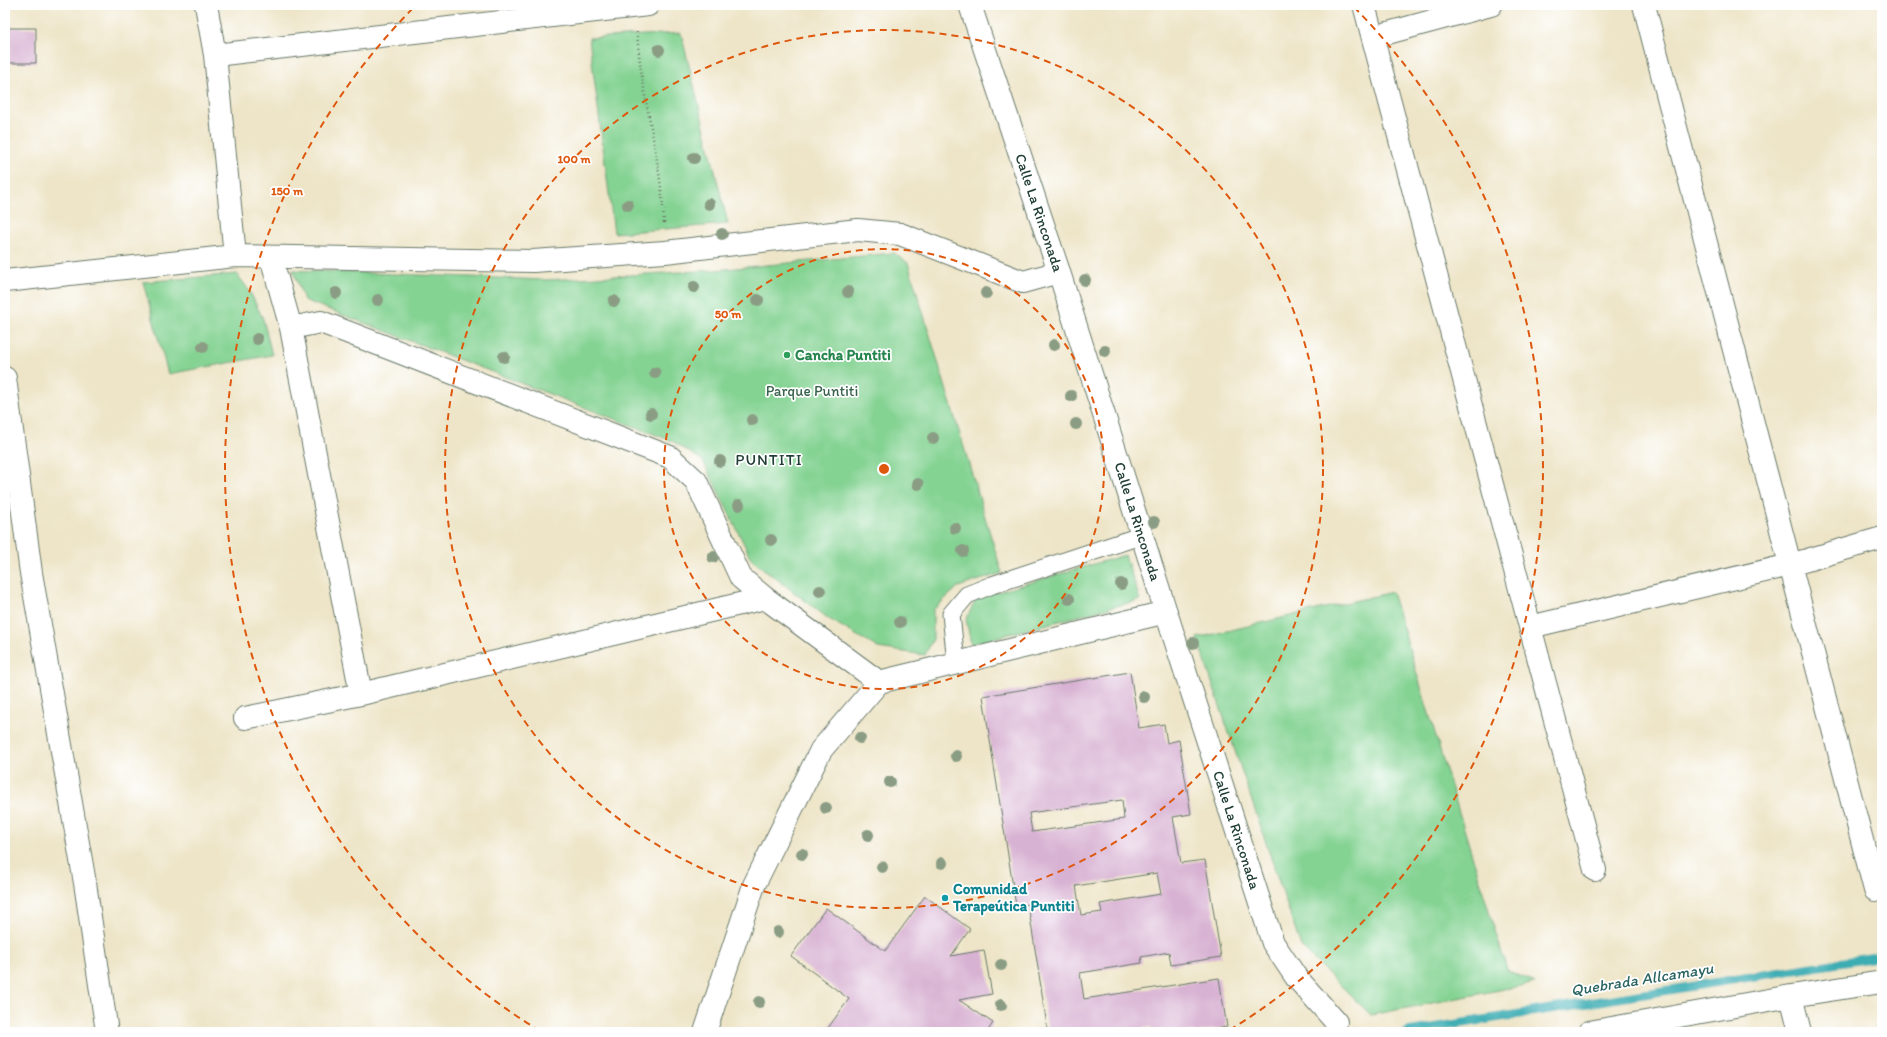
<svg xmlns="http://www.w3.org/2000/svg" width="1887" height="1037" viewBox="0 0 1887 1037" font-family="Itim,sans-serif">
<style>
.green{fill:#84d393;stroke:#528864}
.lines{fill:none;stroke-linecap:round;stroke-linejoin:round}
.stream{stroke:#3cadb4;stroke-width:9}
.building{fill:#d8b2d3;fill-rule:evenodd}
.service-casing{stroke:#677868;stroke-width:19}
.minor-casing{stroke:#677868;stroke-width:24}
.tertiary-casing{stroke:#677868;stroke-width:24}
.path{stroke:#677868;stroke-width:2.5;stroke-dasharray:1 3;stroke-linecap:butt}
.service{stroke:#fff;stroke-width:17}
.minor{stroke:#fff;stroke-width:22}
.tertiary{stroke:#fff;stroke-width:22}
.tree{fill:#8a9d84}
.ring{fill:none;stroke:#de580e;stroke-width:2;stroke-dasharray:7 5}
.leisure-dot{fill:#2e9e5b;stroke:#fff;stroke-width:1.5}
.culture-dot{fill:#0f9aa8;stroke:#fff;stroke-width:1.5}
.labels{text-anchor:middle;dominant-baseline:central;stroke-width:3.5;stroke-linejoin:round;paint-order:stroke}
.street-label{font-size:15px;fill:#1f3d34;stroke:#fff}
.leisure-label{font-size:15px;font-weight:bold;fill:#27864d;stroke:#fff;text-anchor:start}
.park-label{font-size:15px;fill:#38624c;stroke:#fff}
.culture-label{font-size:15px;font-weight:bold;fill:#0d838f;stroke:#fff;text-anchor:start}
.neighbourhood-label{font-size:16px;letter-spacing:1px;fill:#1f3d34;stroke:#fff}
.water-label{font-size:16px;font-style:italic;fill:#296461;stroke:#fff}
.centre{fill:#de580e;stroke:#fff;stroke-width:2}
.ring-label{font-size:12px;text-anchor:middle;font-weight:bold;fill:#de580e;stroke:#fff;stroke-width:3.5;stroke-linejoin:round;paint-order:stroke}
</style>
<rect width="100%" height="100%" fill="#fff"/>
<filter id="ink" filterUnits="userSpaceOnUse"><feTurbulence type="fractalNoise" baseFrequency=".025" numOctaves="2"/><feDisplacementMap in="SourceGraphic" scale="8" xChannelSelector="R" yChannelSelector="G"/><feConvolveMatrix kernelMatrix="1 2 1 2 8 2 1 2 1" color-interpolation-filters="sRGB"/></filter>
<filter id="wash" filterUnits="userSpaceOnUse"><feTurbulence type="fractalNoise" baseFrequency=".012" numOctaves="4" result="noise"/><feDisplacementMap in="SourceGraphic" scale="16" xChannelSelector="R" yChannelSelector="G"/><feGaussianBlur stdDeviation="0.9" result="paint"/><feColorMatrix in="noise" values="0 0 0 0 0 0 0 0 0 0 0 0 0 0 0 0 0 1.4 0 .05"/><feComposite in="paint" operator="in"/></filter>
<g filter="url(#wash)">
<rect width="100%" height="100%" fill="#eee5c8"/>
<path class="green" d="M681 33 728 224 614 233 589 38Z
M894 253 908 263 1002 573 958 587 933 610V639L925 655 878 648 829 619 752 560 703 461 672 441 304 300 293 270 546 280 715 270Z
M237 274 250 292 263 319 272 355 168 374 143 282Z
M1125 555 1140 600 971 644 966 619 977 598Z
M1392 592 1507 970 1535 983 1371 1015 1301 947 1197 638Z"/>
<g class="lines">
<path class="stream" d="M1407 1032 1882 956"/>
</g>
<g id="blocks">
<path class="building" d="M5 28H36V63H5Z
M1130 672 1139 728 1164 724 1167 743 1179 740 1191 814 1173 817 1181 863 1205 860 1221 957 1171 965 1169 952 1141 957 1142 963 1080 973 1084 999 1219 978 1227 1027 1198 1032H1152L1151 1027 1118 1032H1048L1028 904 1016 906 983 696ZM1122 800 1124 819 1032 832 1029 813ZM1157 873 1161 894 1100 904 1102 912 1081 915 1076 886Z
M925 896 970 929 951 956 984 950 992 994 959 1000 993 1023 987 1032H825L849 999 791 956 826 908 885 951Z"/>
</g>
</g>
<g filter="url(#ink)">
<use href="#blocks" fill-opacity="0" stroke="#677868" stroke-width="1"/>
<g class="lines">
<defs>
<path id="service" d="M956 663 951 614 967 595 992 585 1143 535"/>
<path id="minor" d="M206 5 215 55 235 256
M1364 5 1595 870
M1644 5 1875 890
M1373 37 1491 5
M215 55 648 5
M271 257 291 328 361 694
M5 281 235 256 533 261 665 252 858 230 900 234 1023 282 1059 272
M291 328 321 322 670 457 696 481 741 578 765 598 879 682
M5 378 31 573 85 883 107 1032
M1530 627 1790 565 1882 538
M245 718 361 694 765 598
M1791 996 1800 1032
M705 1032 754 885 821 750 879 682 1166 612
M1589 1032 1791 996 1882 982"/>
<g id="tertiary">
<path id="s1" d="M970 5 1059 272 1166 612 1273 943 1296 977 1336 1022"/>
</g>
</defs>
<use href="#service" class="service-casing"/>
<use href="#minor" class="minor-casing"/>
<use href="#tertiary" class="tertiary-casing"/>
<path class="path" d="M637 32C641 97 662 160 664 225"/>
<use href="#service" class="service"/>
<use href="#minor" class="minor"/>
<use href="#tertiary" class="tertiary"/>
</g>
<g class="tree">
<circle cx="659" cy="50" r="6"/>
<circle cx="694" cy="158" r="6"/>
<circle cx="709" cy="204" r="6"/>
<circle cx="628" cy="205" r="6"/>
<circle cx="722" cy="234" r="6"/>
<circle cx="1085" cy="280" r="6"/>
<circle cx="694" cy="287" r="6"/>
<circle cx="848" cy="292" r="6"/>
<circle cx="336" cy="293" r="6"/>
<circle cx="986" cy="293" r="6"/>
<circle cx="378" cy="300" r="6"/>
<circle cx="758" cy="300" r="6"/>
<circle cx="614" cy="301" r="6"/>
<circle cx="257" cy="339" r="6"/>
<circle cx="1054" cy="345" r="6"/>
<circle cx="203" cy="347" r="6"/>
<circle cx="1105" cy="351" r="6"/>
<circle cx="504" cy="357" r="6"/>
<circle cx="655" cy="373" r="6"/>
<circle cx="1071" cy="396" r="6"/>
<circle cx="651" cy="414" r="6"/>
<circle cx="752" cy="420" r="6"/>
<circle cx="1076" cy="424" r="6"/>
<circle cx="933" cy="438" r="6"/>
<circle cx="720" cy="461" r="6"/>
<circle cx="918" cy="484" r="6"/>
<circle cx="739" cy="505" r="6"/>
<circle cx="1154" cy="522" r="6"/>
<circle cx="955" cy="528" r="6"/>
<circle cx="771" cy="540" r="6"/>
<circle cx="963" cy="551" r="6"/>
<circle cx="713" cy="557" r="6"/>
<circle cx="1121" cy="584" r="6"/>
<circle cx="820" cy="591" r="6"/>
<circle cx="1069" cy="599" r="6"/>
<circle cx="900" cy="622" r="6"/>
<circle cx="1193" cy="643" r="6"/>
<circle cx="1144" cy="697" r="6"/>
<circle cx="860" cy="738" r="6"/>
<circle cx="956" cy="756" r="6"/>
<circle cx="890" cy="782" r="6"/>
<circle cx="826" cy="808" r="6"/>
<circle cx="868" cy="835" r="6"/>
<circle cx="802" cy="854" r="6"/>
<circle cx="942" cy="863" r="6"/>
<circle cx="882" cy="867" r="6"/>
<circle cx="778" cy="932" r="6"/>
<circle cx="1001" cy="965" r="6"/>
<circle cx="759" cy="1002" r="6"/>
<circle cx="1001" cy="1005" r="6"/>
</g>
</g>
<g class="ring">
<circle cx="884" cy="469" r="220"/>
<circle cx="884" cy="469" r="439"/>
<path d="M540 1031A659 659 0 0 1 414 7M1354 7A659 659 0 0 1 1228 1031"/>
</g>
<circle class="leisure-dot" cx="787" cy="355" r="4"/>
<circle class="culture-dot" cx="945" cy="898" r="4"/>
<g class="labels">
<g class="street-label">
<text stroke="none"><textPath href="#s1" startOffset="219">Calle La Rinconada</textPath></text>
<text stroke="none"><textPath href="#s1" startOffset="543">Calle La Rinconada</textPath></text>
<text stroke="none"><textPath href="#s1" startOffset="867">Calle La Rinconada</textPath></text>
</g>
<g class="leisure-label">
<text x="795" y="355">Cancha Puntiti</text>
</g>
<g class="park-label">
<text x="812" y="391">Parque Puntiti</text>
</g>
<g class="culture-label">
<text x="953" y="889">Comunidad<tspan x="953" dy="17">Terapeútica Puntiti</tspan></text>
</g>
<g class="neighbourhood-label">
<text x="769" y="459">PUNTITI</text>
</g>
<g class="water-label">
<text transform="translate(1642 979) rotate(-9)">Quebrada Allcamayu</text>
</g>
</g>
<circle cx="884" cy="469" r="6" class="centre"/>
<g class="ring-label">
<text x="574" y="163">100 m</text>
<text x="287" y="195">150 m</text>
<text x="728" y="318">50 m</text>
</g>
<rect width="1887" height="1037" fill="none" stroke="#fff" stroke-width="20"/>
</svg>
